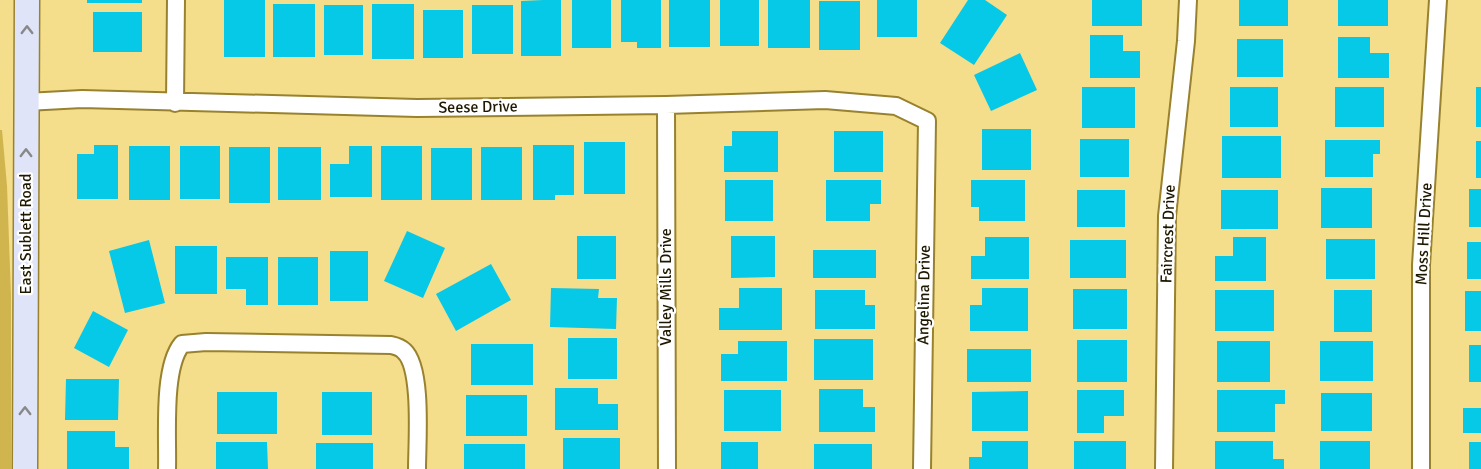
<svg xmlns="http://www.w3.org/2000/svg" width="1481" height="469" viewBox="0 0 1481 469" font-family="Signika,sans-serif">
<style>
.green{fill:#d0b44d}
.building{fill:#06c8e7}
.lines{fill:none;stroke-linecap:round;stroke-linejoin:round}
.street-casing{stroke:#98822f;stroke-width:20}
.secondary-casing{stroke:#98822f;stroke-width:27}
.street{stroke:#fff;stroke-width:16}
.secondary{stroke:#dfe4f8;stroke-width:24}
.oneway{stroke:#898889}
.labels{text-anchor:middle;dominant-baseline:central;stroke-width:4.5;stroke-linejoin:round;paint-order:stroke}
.street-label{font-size:16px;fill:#1f1801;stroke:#fff}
</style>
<rect width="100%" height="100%" fill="#f4dd8b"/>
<path class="green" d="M0 130H2L7 186 11 296V469H0Z"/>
<path class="building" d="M87 0H142V3H87Z
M224 0H265V57H224Z
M543 0H561V56H521V1Z
M572 0H611V48H572Z
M621 0H661V48H637V42H621Z
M669 0H710V47H669Z
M720 0H759V46H720Z
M768 0H810V48H768Z
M877 0H917V37H877Z
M968 0H985L1007 15 974 65 940 43Z
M1092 0H1142V26H1092Z
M1239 0H1288V26H1239Z
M1338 0H1388V26H1338Z
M819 1H860V50H819Z
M273 4H315V57H273Z
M372 4H414V59H372Z
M324 5H363V55H324Z
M472 5H513V54H472Z
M423 10H463V58H423Z
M93 12H142V52H93Z
M1090 35H1123V51H1140V78H1090Z
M1338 37H1370V53H1389V78H1338Z
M1237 39H1283V77H1237Z
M1020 53 1037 90 991 111 974 75Z
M1082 87H1135V128H1082Z
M1230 87H1278V127H1230Z
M1335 87H1384V127H1335Z
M1476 87H1481V127H1476Z
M982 129H1031V170H982Z
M732 131H778V172H724V146H732Z
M834 131H883V172H834Z
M1222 136H1281V178H1222Z
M1080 139H1129V177H1080Z
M1325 140H1380V154H1373V177H1325Z
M1476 141H1481V178H1476Z
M584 142H625V194H584Z
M94 145H118V199H77V154H94Z
M533 145H574V195H555V200H533Z
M129 146H170V200H129Z
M180 146H220V199H180Z
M349 146H372V197H330V164H349Z
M381 146H422V200H381Z
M229 147H270V203H229Z
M278 147H321V200H278Z
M481 147H522V200H481Z
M431 148H472V200H431Z
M725 180H773V221H725Z
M826 180H881V204H870V221H826Z
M971 180H1025V221H979V207H971Z
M1321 188H1372V228H1321Z
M1469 189H1481V227H1469Z
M1077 190H1125V227H1077Z
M1221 190H1278V229H1221Z
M407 231 445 248 423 298 384 281Z
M577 236H616V279H577Z
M731 236H775V277L731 278Z
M985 237H1029V279H971V256H985Z
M1233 237H1266V281H1215V256H1233Z
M1326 239H1375V279H1326Z
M149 240 165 303 125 313 109 251Z
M1070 240H1126V278H1070Z
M1467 242H1481V279H1467Z
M175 246H217V294H175Z
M813 250H876V278H813Z
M330 251H368V301H330Z
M226 257H268V305H246V289H226Z
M278 257H318V305H278Z
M491 264 511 300 456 331 436 294Z
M551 288 599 289 598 298H617L616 329 550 327Z
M739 288H782V330H719V308H739Z
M982 288H1028V331H970V305H982Z
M1073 289H1127V329H1073Z
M815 290H865V305H875V329H815Z
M1215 290H1274V331H1215Z
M1334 290H1372V332H1334Z
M1465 291H1481V331H1465Z
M93 311 128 330 109 367 74 348Z
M568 338H617V379H568Z
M814 339H873V380H814Z
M1077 340H1127V382H1077Z
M738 341H787V381H721V354H738Z
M1217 341H1270V382H1217Z
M1320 341H1373V381H1320Z
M471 344H533V385H471Z
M1469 345H1481V382H1469Z
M967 349H1031V382H967Z
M66 379H119L118 420H65Z
M555 388H598V404H618V430H555Z
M819 389H863V407H875V432H819Z
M724 390H781V431H724Z
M1077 390H1124V416H1104V433H1077Z
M1217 390H1285V404H1275V432H1217Z
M1028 391V431H972V392Z
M217 392H277V434H217Z
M322 392H372V435H322Z
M1321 393H1372V431H1321Z
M466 395H527V436H466Z
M1463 408H1481V433H1463Z
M67 431H115V447H129V469H67Z
M563 438H620V469H563Z
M982 441H1028V469H969V457H982Z
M1074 441H1126V469H1074Z
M1215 441H1273V459H1284V469H1215Z
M1320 441H1370V469H1320Z
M216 442H267L268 469H216Z
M721 442H758V469H721Z
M1469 442H1481V469H1469Z
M316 443H373V469H316Z
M464 444H525V469H464Z
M814 444H872V469H814Z"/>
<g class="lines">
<defs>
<path id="street" d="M26 102 82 99 417 108 666 105 825 100 896 106 927 121 922 469
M175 103 176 0
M666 105 667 469
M167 469C168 437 162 368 182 344L206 342 391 345C396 346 401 348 404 351 423 368 417 443 417 469
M1164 469 1167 216 1186 41 1188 0
M1421 469V265L1438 0"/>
<path id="secondary" d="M25 469 27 0"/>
</defs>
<use href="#street" class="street-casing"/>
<use href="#secondary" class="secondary-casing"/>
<use href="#street" class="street"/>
<use href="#secondary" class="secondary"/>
</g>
<defs><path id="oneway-chevron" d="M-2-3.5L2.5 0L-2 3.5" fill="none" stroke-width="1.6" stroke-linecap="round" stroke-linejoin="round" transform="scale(1.5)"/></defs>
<g class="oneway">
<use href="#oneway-chevron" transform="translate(27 30) rotate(-90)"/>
<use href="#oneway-chevron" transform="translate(26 153) rotate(-90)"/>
<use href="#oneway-chevron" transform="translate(25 411) rotate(-90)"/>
</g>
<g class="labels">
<g class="street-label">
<text transform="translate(478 107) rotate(-1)">Seese Drive</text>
<text transform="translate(26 234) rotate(-90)">East Sublett Road</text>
<text transform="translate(1168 234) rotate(-88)">Faircrest Drive</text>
<text transform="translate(1424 234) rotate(-87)">Moss Hill Drive</text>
<text transform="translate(666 287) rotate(-90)">Valley Mills Drive</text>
<text transform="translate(924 295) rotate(-89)">Angelina Drive</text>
</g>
</g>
</svg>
